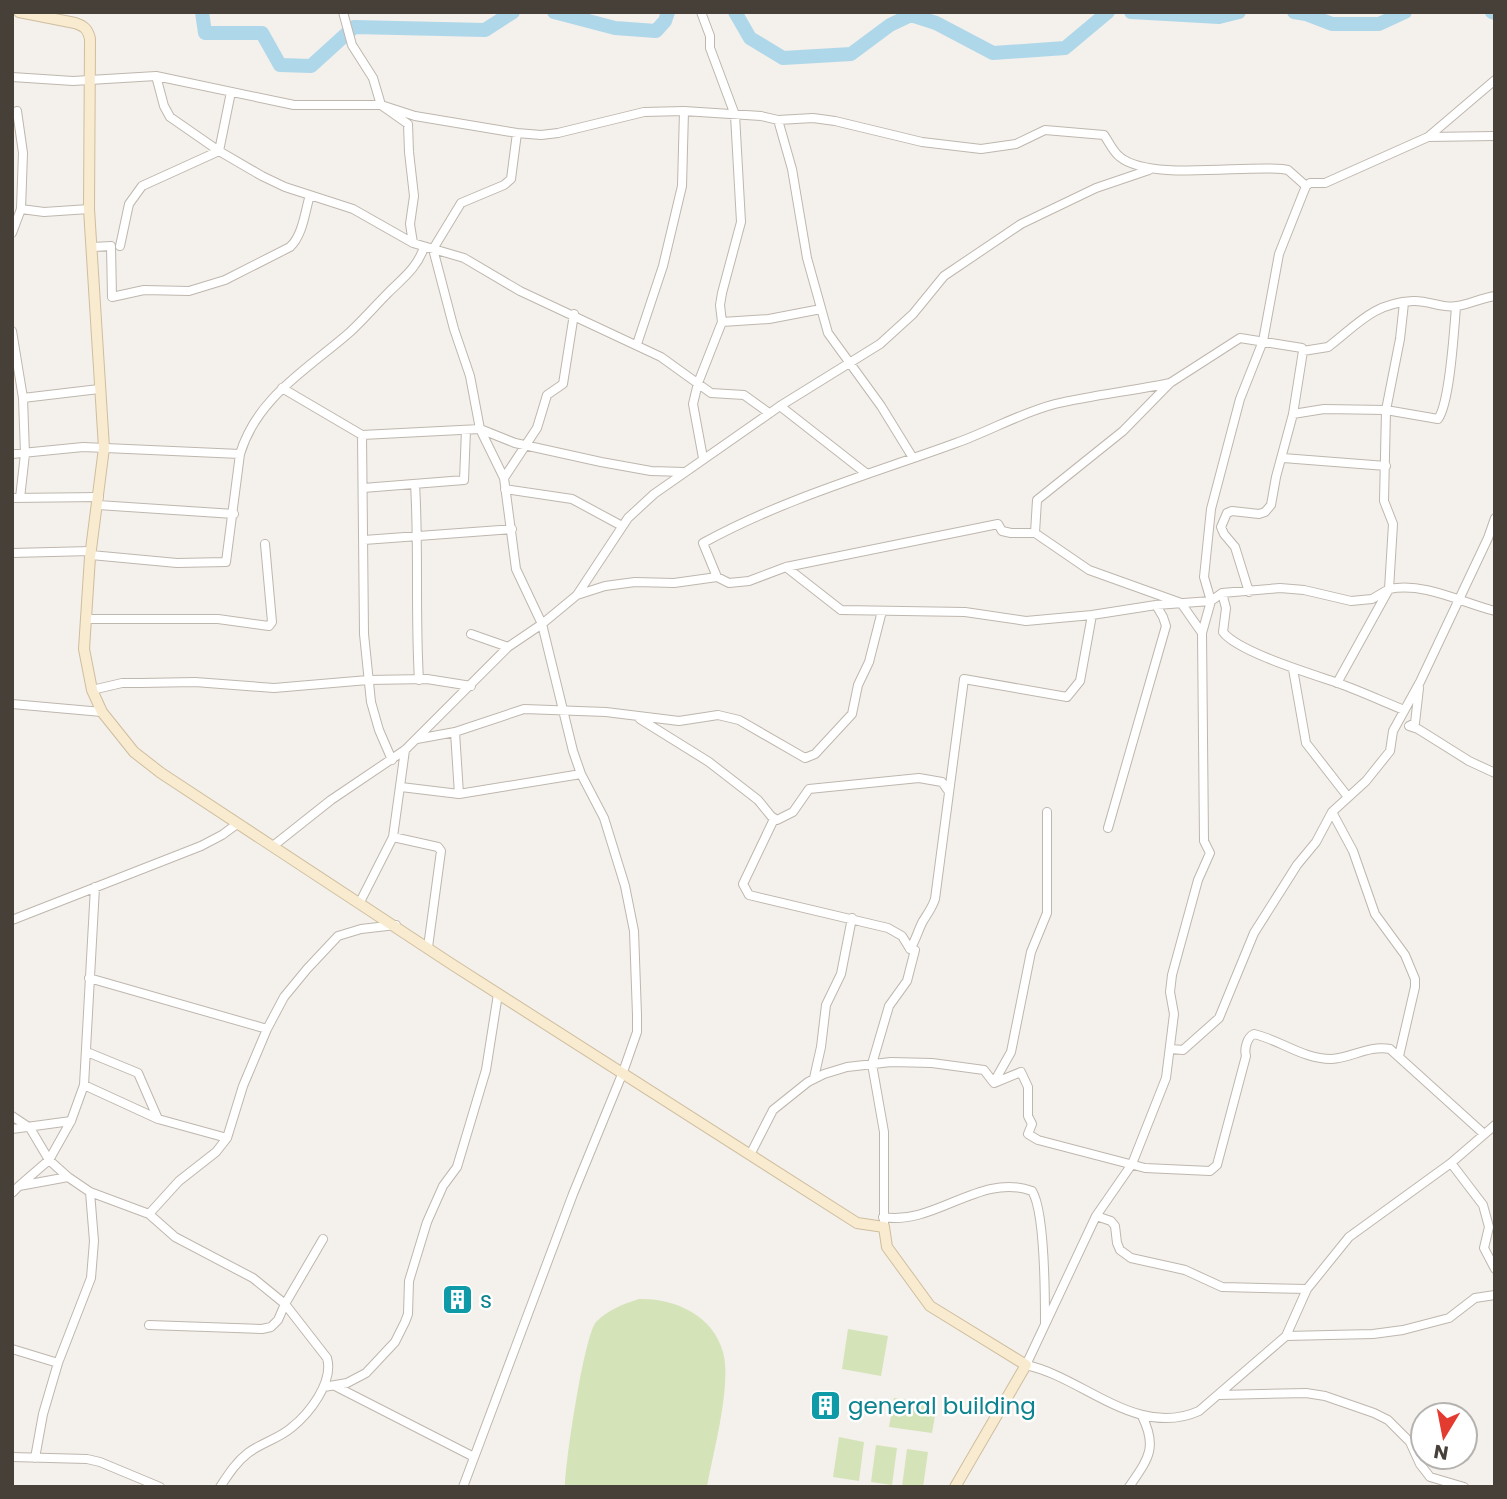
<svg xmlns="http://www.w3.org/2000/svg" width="1507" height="1499" viewBox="0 0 1507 1499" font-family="Poppins,sans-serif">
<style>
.green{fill:#d4e3b8}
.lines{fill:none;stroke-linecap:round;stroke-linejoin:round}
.river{stroke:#aed7ea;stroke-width:14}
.street-casing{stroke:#beb7ae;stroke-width:10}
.secondary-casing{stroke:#cebe9f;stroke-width:12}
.street{stroke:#fff;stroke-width:8}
.secondary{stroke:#f9ebcf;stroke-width:10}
.labels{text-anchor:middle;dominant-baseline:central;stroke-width:5;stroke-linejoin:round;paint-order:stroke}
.culture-label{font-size:23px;fill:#0d838f;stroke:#fff;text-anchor:start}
</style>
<rect width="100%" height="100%" fill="#f4f0eb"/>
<path class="green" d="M639 1299C674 1298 713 1315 723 1352 732 1384 713 1453 707 1487H565C565 1464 584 1336 596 1322 608 1310 623 1304 639 1299Z
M848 1329 888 1336 881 1376 842 1369Z
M894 1398 937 1404 932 1433 889 1427Z
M839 1437 864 1442 859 1481 833 1477Z
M876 1445 897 1448 892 1485 871 1482Z
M907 1449 928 1452 923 1487H902Z"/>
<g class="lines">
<path class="river" d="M202 12 205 33H262L280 65 311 66 354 27 485 30 513 12
M554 12 615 28 656 31 665 21 668 12
M735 12 750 38 783 58 851 54 890 25 911 15 936 23 993 53 1065 48 1108 12
M1131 12 1219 17 1239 12
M1294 12 1306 14 1332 24H1379L1405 12
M1492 12 1495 13"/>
<defs>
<path id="street" d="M343 12 352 45 373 78 381 105 408 124 409 152 414 196 410 224 413 243
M701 12 710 36V48L735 115 741 222 722 293 720 305 722 322 698 383 693 404 703 458
M156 76 164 106 170 117 219 151 262 176 285 187 353 209 413 243 464 258 520 291 661 357 711 393 744 395 769 413
M12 77 73 81 156 76 294 105H381L415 116 517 133 541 135 558 133 644 112 684 111 761 116 778 120 813 118 835 121 922 142 981 149 1016 144 1045 130 1104 135C1109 142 1113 152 1120 157 1149 181 1243 165 1282 169L1288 170 1306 186
M1495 80 1428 137 1325 183H1310L1306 186 1279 254 1263 341 1240 399 1211 509 1204 577 1211 601 1202 633 1204 841 1210 853 1198 880 1172 975 1170 992 1174 1014 1166 1078 1132 1164 1096 1216 1026 1365C1083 1377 1137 1439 1199 1411L1286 1336 1307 1289 1349 1237 1451 1163 1495 1125
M17 111 23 153 21 209
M778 120 792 169 807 258 828 333 881 406 913 458
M1428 137 1495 136
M12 233 21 209 44 212 89 209
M120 246 129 204 142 186 219 151 231 92
M93 247 111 246 112 297 144 290 189 291 225 280 290 247C303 235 305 211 310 195
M722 322 769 319 821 309
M12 331 23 398 25 454 20 498
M637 344 663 266 682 186 684 111
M282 388 362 435 480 429 515 443 601 462 651 471 684 472
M23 398 99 389
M780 406 867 474
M1293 414 1324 409 1386 410 1438 419C1450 403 1454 330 1456 307
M362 435 364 634 371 702 379 730 392 760
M12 454 83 447 240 454C257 397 308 369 350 332 363 320 375 306 388 293 402 279 418 267 424 247
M1283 458 1386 466
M504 478 537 428 547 395 563 384 574 314
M415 484C419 549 415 614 419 680
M363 488 464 480 466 430
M505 489 572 499 622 526
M12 498 99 497
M98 505 234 514
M1035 533 1037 500 1123 431 1170 383 1240 338 1302 348 1303 351 1328 347C1357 325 1373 303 1413 301 1428 300 1443 309 1457 306 1470 304 1481 298 1495 296
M364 540 512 529
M12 553 91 551
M91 555 177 563 226 562 240 454
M786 567 841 610 965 612 1026 621 1092 615 1156 605 1211 601 1222 593 1280 588 1304 590 1351 601 1372 599 1389 589 1393 524 1384 501 1386 410 1400 339 1404 303
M717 577 703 543C783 499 871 474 956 443 990 431 1020 413 1055 404 1093 395 1132 391 1170 383
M1249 592 1235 547 1224 534 1221 527 1227 513 1232 511 1259 514 1265 512 1271 505 1276 477 1293 414 1303 351
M1222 593 1226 608 1223 632C1238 652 1312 674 1338 683 1360 691 1382 701 1404 710
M577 595 605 586 635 582 674 583 717 577 729 583 749 581 786 567 998 524 1002 531 1011 533H1035L1089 570 1181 603 1202 633
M85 619H218L269 626 272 622 265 544
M471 634 508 647
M1293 669 1306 743 1348 797
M1337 683 1389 589C1425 582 1460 602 1495 611
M1419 688 1415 723 1409 726 1418 729 1469 761 1495 773
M92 690 122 683H141L195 682 274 688 368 680 427 679 471 686
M12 704 102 712
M640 719 709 762 758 800 771 816 777 820 793 812 809 789 919 778 942 782 949 792
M455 732 459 794
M417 739 455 732 524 709 606 712 679 721 718 715 739 720 805 758 815 754 852 714 858 685 869 662 882 611
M401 787 459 794 581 774
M1332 812 1353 851 1375 914 1405 955 1415 979V987L1399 1056
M774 819 743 884 749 895 888 928 902 936 910 949
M1108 828 1166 626 1163 617 1156 605
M393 837 438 847 441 851 428 947
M273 846 331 800 405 750 508 647 542 624 577 595 628 518 654 494 780 406 880 344 913 314 944 276 1021 224 1096 188 1149 170
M360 902 393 837 405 750
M12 920 201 846 222 835 237 824
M89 978 267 1029
M1171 1049 1183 1050 1219 1018 1254 933 1297 865 1316 842 1332 812 1366 781 1390 751 1393 731 1420 682 1488 538 1495 518
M87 1052 138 1073 158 1119
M814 1078 821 1047 826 1005 841 974 852 918
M994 1082 1011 1052 1031 952 1047 913V812
M84 1085 158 1119 227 1138
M12 1116 30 1128 49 1160 68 1177 90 1192 149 1214 175 1237 253 1278 285 1304 327 1358C334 1382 309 1414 291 1428 278 1439 261 1443 248 1453 236 1462 228 1475 220 1487
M12 1129 71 1121
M751 1153 773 1110 808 1082 824 1074 847 1067 891 1062 932 1063 984 1070 994 1083 1021 1072 1028 1087V1116L1032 1124 1028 1134 1038 1140 1145 1168 1210 1171 1217 1165 1246 1056C1244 1049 1247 1037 1254 1034 1280 1040 1303 1059 1331 1059 1352 1058 1368 1045 1390 1049L1484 1134
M1451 1163 1483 1205 1489 1227 1484 1248 1495 1269
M19 1186 49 1160 71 1121 84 1085 95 887
M12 1193 19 1186 68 1177
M149 1214 179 1181 216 1152 227 1138 243 1086 267 1029 284 997 307 969 338 936 361 929 396 925
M1096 1216 1111 1221 1115 1226 1117 1243 1120 1250 1131 1258 1185 1270 1222 1287 1307 1289
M883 1217C935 1226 980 1172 1032 1191 1045 1211 1045 1297 1045 1323
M884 1227V1132L872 1064 889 1006 907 981 915 950 910 949C916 940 918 930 923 921 928 913 932 908 935 899L964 679 1067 697 1080 681 1092 615
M149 1325 262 1329 271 1327 278 1320 285 1304 323 1239
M1286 1336 1373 1334 1403 1330 1449 1318 1475 1298 1495 1295
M12 1349 58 1363
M335 1386 474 1457
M324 1387 347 1383 366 1373 395 1342 405 1322 408 1314 409 1281 427 1222 443 1186 457 1167 486 1070 498 994
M1219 1395 1306 1393 1325 1396 1374 1413 1388 1420 1410 1442 1420 1464 1430 1477 1464 1487
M12 1457 87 1459 100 1462 160 1487
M35 1458 43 1414 58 1363 91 1278 94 1241 90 1192
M463 1487 573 1194 623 1072 637 1032V1015L634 931 625 886 604 818 581 774 573 751 542 624 516 569 504 478 480 429 470 376 454 329 433 249 461 203 504 185 511 179 517 133
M1129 1487C1148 1459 1158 1448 1142 1416"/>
<path id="secondary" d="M19 12 75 23C84 26 88 29 90 39L89 209 104 448 90 557 84 649 92 690 102 712 134 752 161 773 453 965 857 1223 884 1227 887 1247 930 1306 1026 1365 955 1487"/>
</defs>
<use href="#street" class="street-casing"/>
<use href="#secondary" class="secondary-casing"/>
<use href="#street" class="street"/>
<use href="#secondary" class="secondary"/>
</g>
<defs>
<symbol id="building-square" viewBox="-11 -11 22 22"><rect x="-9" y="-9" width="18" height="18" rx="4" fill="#0f9aa8" stroke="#fff"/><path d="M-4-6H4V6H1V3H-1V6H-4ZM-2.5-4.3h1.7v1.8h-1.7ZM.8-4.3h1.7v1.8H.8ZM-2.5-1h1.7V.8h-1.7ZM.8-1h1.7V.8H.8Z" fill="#fff"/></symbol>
</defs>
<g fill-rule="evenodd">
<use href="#building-square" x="440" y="1282" width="35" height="35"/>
<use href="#building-square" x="808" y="1388" width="35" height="35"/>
</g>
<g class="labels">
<g class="culture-label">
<text x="480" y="1300">s</text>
<text x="848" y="1406">general building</text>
</g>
</g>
<rect width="1507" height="1499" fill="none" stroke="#474039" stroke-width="28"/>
<g transform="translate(1444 1436) rotate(190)"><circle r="33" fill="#ffffff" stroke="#b5b3b0" stroke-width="2"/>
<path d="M0-5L12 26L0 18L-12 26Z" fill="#e43b31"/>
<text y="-10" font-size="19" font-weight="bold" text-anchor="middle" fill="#474039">N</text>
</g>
</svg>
